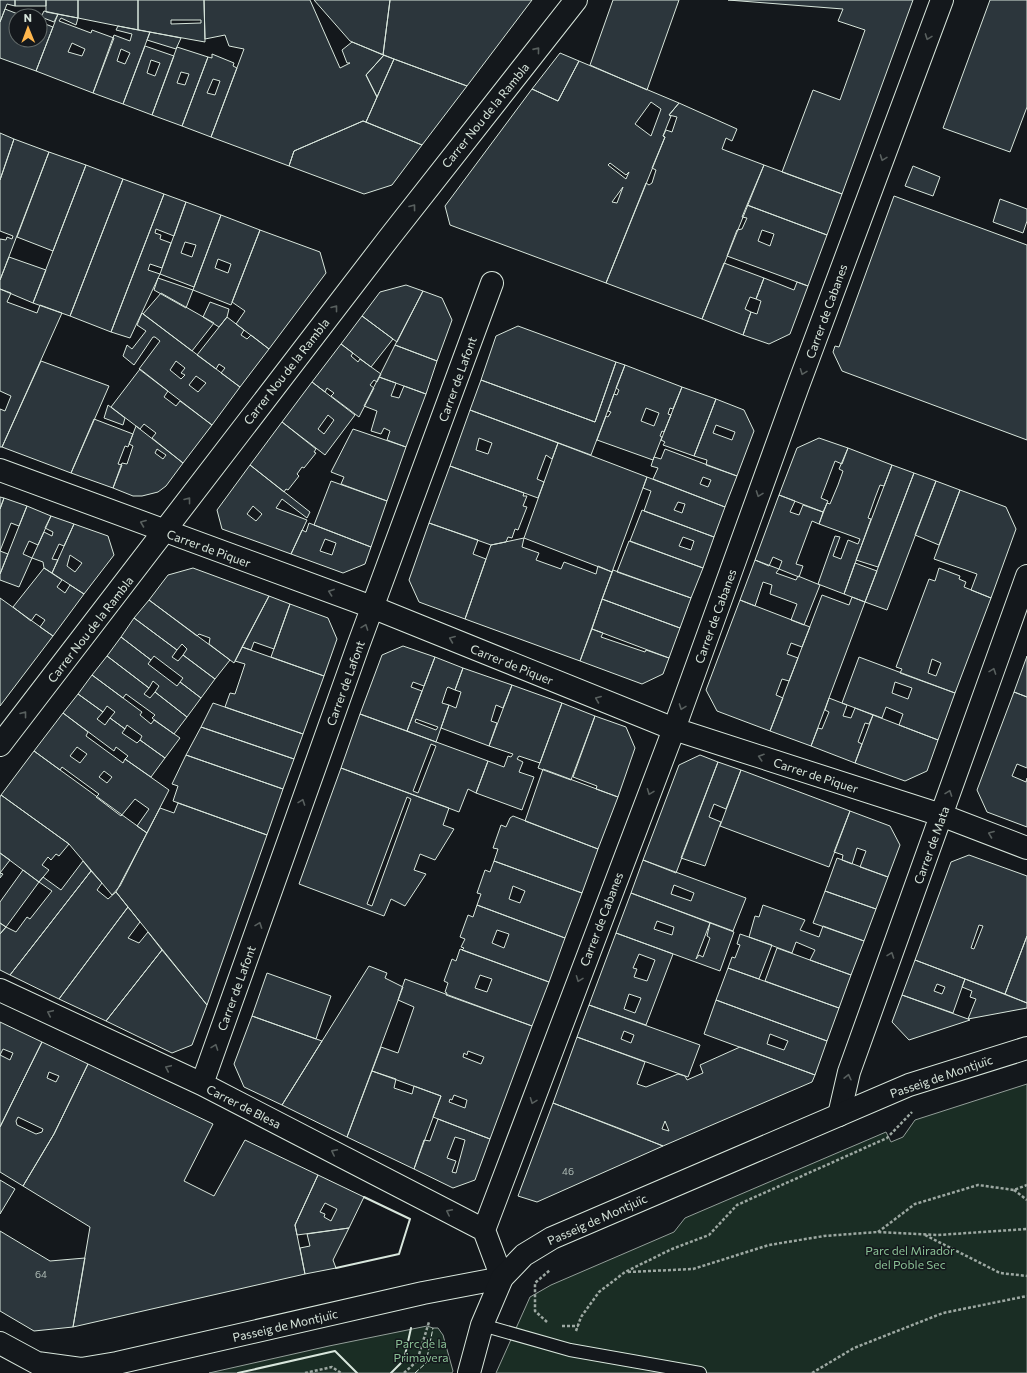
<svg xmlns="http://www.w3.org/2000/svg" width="1027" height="1373" viewBox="0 0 1027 1373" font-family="Commissioner,sans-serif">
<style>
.green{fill:#1a2d24;stroke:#939e99}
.building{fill:#2c363c;stroke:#d8e6dc;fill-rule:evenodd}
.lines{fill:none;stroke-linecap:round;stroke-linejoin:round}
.service-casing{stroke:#d8e6dc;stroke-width:14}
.minor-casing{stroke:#d8e6dc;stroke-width:24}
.tertiary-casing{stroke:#d8e6dc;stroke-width:24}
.path{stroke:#9da8a2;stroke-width:2.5;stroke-dasharray:3 2;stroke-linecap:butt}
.service{stroke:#14181c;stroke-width:12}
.minor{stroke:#14181c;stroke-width:22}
.tertiary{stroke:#14181c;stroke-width:22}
.fence{stroke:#d8e6dc;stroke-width:1;stroke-dasharray:5 2;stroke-linecap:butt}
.wall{stroke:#d8e6dc;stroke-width:2}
.oneway{stroke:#59605f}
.labels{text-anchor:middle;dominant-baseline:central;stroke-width:3;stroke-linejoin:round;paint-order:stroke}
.number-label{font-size:10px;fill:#adbab4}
.street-label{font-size:12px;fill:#d8e6dc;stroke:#14181c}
.park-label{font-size:12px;fill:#8ac095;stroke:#14181c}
</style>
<rect width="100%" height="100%" fill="#14181c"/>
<path class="green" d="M1027 1084V1373H496L530 1297 551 1285 674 1232 685 1218 886 1132 891 1142 903 1137 915 1120Z
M427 1326 433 1328H438L443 1335 453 1371 452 1373H209L329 1346Z"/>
<path class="building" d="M0 0H15V6L7 4 0 22Z
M15 0H46V6H15Z
M46 0H78V18L46 12Z
M78 0H138V30L78 18Z
M138 0H204L205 42 138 30ZM171 20H201V23L171 24Z
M204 0H310L340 68 350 63H347L342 50 352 42 384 55 366 75 377 97 366 122 363 121 294 151 289 166 211 137 244 49 229 46 225 35 205 39Z
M314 0H390L383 55 350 41Z
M390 0H532L467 86 383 55Z
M613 0H679L647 90 590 65Z
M728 0H913L842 194 782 172 813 90 840 100 865 30 838 21 843 9Z
M990 0H1027V107L1010 152 943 128Z
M5 9 23 16H16V40H40V22L53 27 36 71 0 58V22Z
M44 11 58 14 54 22 41 17Z
M58 14 78 18 76 25 61 18 59 21 91 33 92 30 114 38 93 93 36 71ZM72 43 85 49 82 56 68 52Z
M118 26 150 32 123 104 93 93 114 35 130 41 132 34 116 30ZM121 49 130 53 125 64 117 61Z
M150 32 181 38 176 49 147 40Z
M145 46 174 56 152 115 123 104ZM151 60 160 63 155 76 147 73Z
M177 47 208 57 182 126 152 115ZM181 72 189 74 185 85 177 83Z
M560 53 579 61 558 101 532 89Z
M212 54 234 63 233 66 237 68 211 137 182 126 208 57 212 58ZM213 79 220 81 215 95 207 93Z
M384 55 394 59 377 97 366 75Z
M394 59 467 86 422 145 366 122Z
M579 61 679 103 669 115 671 116 663 136 665 137 606 283 450 225 445 206 532 89 558 101ZM651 102 661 109 651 136 635 124ZM610 163 626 175 629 172 626 179 608 165ZM623 187 617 203 612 202Z
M679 103 737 129 732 141 726 138 722 149 764 165 702 319 606 283 646 183 649 185 652 183 656 170 652 168 665 137 663 136 666 130 672 132 677 117 669 115Z
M363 121 422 145 392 185 364 194 289 166 294 151Z
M0 133 14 139 0 180Z
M14 139 49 152 0 280V239L6 240 7 237 12 239 13 236 0 231V180Z
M49 152 86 165 53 251 17 237Z
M86 165 123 179 70 316 33 303Z
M764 165 842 194 827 235 747 205Z
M913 166 940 177 933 196 905 186Z
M123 179 164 194 111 332 70 316Z
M164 194 186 202 174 236 156 229 155 233 161 235 160 239 171 243 162 268 150 264 148 270 160 274 130 338 111 332Z
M894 196 1027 245V440L842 371 833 352 835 346 839 347Z
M1000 199 1027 209V221L1023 233 993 222Z
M186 202 221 215 194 287 160 274ZM185 242 196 245 192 257 181 253Z
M747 205 827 235 808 286 727 256 737 230 742 229 747 218 742 217ZM762 230 774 234 770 246 758 241Z
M221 215 260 230 231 305 193 290ZM218 259 231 264 228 273 215 268Z
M260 230 320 252 326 273 269 349 236 324 245 311 232 302Z
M9 257 46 270 33 303 0 289V280Z
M724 263 764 278 756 299 750 297 745 309 751 312 743 335 702 319Z
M158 278 193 290 186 308 154 290Z
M764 278 794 290 797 282 808 286 790 334 769 344 743 335 751 312 757 314 761 301 756 299Z
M406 285 423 291 397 342 362 316 380 292Z
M0 289 11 293 7 302 37 313 40 305 62 313 2 447H0V409L5 411 11 396 0 391Z
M423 291 442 298 452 320 437 361 395 345Z
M161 293 214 323 192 351 143 314Z
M210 302 229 309 227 317 219 327 203 317Z
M142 313 240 387 212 425 139 369 160 341 155 337H153L134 365 123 356 127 345 132 349 146 331 137 325ZM176 361 185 368 181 373 185 375 181 379 170 370ZM196 376 206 383 198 392 189 385Z
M362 316 393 339 371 367 341 344Z
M227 317 244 330 241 335 247 339 251 335 269 349 240 387 221 373 225 368 219 364 216 369 197 355Z
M518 326 616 362 595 422 481 380 496 336Z
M341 344 353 353 351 356 358 362 360 359 381 374 377 382 374 380 370 385 374 388 359 417 331 396 334 393 327 388 325 392 312 382Z
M395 345 437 361 426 394 379 377Z
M41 361 109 386 71 473 2 447Z
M616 362 625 365 591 455 470 410 481 380 595 422Z
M625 365 682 387 673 409 670 408 668 414 671 415 664 432 662 431 660 436 662 437 653 460 597 440 606 416 608 417 611 412 608 411 614 394 617 395 619 390 616 388ZM646 408 659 413 654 426 641 421Z
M140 369 168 391 164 397 176 406 180 401 212 425 183 463 152 438 156 433 144 424 140 429 111 407Z
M379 377 396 383 391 396 399 398 404 386 426 394 406 447 387 440 390 431 384 428 381 434 371 431 377 411 364 406Z
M312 382 355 415 325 455 282 422ZM328 415 334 420 324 434 318 429Z
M682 387 716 399 694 456 663 445 665 442 661 440Z
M716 399 744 410 754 431 737 476 706 465 707 460 694 456ZM716 425 735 432 732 440 713 433Z
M108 405 125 418 123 425 104 418Z
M470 410 558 443 552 459 546 455 537 479 544 482 538 498 450 466ZM479 438 492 443 488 454 476 450Z
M94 419 133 434 128 447 125 446 118 464 122 465 113 488 71 473Z
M282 422 316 449 314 452 316 453 304 468 302 467 297 474 299 476 288 490 286 489 284 492 250 465Z
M136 426 183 463 166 486 158 492 142 496H133L113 488 122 463 127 464 133 446 129 444ZM157 449 166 455 163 459 155 453Z
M353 429 406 447 387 501 341 484 344 477 331 472Z
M819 438 848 448 842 464 835 461 821 498 828 501 823 512 779 495 797 448Z
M558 443 647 477 612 572 524 538Z
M848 448 892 465 884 486 880 485 875 498 868 518 871 519 844 594 818 584 835 536 840 537 833 556 841 559 848 540 858 544 860 539 819 524 827 503 830 504 838 485 843 471 839 469Z
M665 449 737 476 725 507 653 479 658 468 651 466 654 457 661 459ZM703 477 711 480 708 487 700 484Z
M250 465 310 512 307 518 282 499 276 508 307 520 291 554 222 529 217 510ZM253 506 262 514 256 521 247 514Z
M892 465 914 473 878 567 856 560Z
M450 466 524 493 523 496H527L523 506 527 507 518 530 515 529 512 538 508 537 506 542 491 545 429 523Z
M914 473 936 481 887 610 865 602Z
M647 477 725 507 714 537 644 511 651 491 643 488ZM678 502 685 504 682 513 674 510Z
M331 481 387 501 371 547 314 525Z
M936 481 960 490 939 545 915 535Z
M960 490 1006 507 1016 529 991 598 971 590 977 574 934 559Z
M779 495 795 501 790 512 799 515 803 505 823 512 819 524 812 521 796 564 803 566 799 577 779 569 782 561 773 557 769 566 755 560Z
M0 497 4 498 0 509Z
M4 498 27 506 19 526 11 523 0 551 8 554 0 574V509Z
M27 506 51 516 38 545 29 541 23 554 32 558 19 587 0 580V574Z
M642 510 714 537 703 568 630 541ZM683 537 694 541 691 550 679 546Z
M51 516 74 524 64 546 59 544 52 559 58 560 52 573 44 568 43 562 32 558 44 532 52 536 53 532 45 528Z
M309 523 371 547 365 564 343 573 291 554 302 530 306 532ZM325 539 336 543 332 555 320 551Z
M429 523 478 540 473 554 486 559 465 619 419 602 409 580Z
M74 524 108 536 114 555 84 594 52 573ZM70 555 82 563 75 572 67 566Z
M524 538 522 547 539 553 536 560 561 569 564 562 596 574 598 566 612 572 580 661 465 619 491 545Z
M629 541 703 568 691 598 617 572Z
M755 560 779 569 776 573 796 580 798 576 820 585 804 625 791 620 797 604 770 594 772 585 763 582 755 606 740 600Z
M855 563 877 571 865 602 844 594Z
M44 568 62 580 57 587 65 593 70 585 84 594 53 636 40 627 45 620 36 614 31 621 13 607Z
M193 568 269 596 234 663 209 644 210 638 199 634 197 636 149 600 168 575Z
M939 568 960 576 959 579 966 582 964 587 991 598 955 693 900 673 902 669 896 667 929 579 935 581ZM932 659 941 663 936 676 928 673Z
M613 570 691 598 680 628 602 599Z
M822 595 849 605 852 597 865 602 811 746 770 731Z
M269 596 290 604 274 649 254 642 251 650 242 647Z
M0 598 53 636 0 706Z
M602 599 680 628 669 658 592 629Z
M149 600 230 660 215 679 183 655 187 649 182 644 177 650 134 618Z
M740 600 810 627 802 647 791 643 787 654 798 658 789 681 782 679 776 695 783 698 770 731 717 711 706 690Z
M290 604 328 618 337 639 324 676 271 657Z
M134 618 177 650 172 657 178 661 183 655 215 679 201 698 180 682 183 678 154 656 151 660 121 637Z
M592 629 603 633 601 637 645 652 646 650 669 658 663 674 642 684 580 661Z
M121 637 151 660 148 664 177 686 180 682 201 698 187 717 155 692 159 686 153 681 149 688 107 656Z
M403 646 435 657 424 686 413 682 411 687 422 691 407 731 360 714 382 655Z
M242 647 324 676 303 734 225 707 230 693 235 694 245 664 235 661Z
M107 656 149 688 144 694 150 698 155 692 187 717 174 734 152 718 155 715 126 694 123 698 92 675Z
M1027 656V697L1014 692Z
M435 657 463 668 455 690 448 687 447 688 442 703 449 705 436 742 407 731ZM416 719 438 727 436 730 415 722Z
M859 657 955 693 938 740 899 725 903 714 886 707 882 718 842 703ZM895 682 912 688 908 699 892 693Z
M463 668 512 685 503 708 496 705 491 721 497 723 489 746 441 728 449 705 456 708 461 692 455 690Z
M92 675 142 712 140 715 151 724 154 720 180 738 165 758 140 740 142 736 127 725 125 729 110 718 115 712 107 706 103 712 78 694Z
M512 685 562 703 540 763 519 756 517 759 523 762 519 772 534 777 522 810 476 793 488 761 504 767 508 756 511 757 513 754 489 746Z
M1014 692 1027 697V768L1017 764 1012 776 1026 782 1027 778V827L987 812 977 790Z
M78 694 103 712 97 719 105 725 110 718 125 729 122 733 137 743 140 740 165 758 151 777 125 759 128 756 116 747 114 751 63 713Z
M829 698 847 705 843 716 851 718 855 708 873 715 869 724 865 723 858 742 862 744 855 763 811 746 818 728 822 729 829 712 825 710Z
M213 703 303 734 294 759 201 727Z
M562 703 595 716 571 780 538 768Z
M63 713 88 732 86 736 123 763 125 759 169 790 147 833 137 826 149 809 135 799 121 816 96 797 99 794 62 767 60 770 34 751ZM77 747 87 754 80 763 70 756ZM104 771 112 777 107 783 99 777Z
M360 714 488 761 476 793 468 789 459 812 341 768ZM431 744 436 746 418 793 413 791Z
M873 715 938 740 927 771 905 781 855 763Z
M595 716 626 727 635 748 618 797 596 789 597 786 573 777Z
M201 727 294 759 283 789 186 755Z
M34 751 147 833 120 886 112 895 69 844 1 795Z
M186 755 283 789 267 835 173 801 178 786 172 784Z
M700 755 718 762 676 873 643 860 679 765Z
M718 762 741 770 726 809 714 804 709 817 721 822 705 866 681 858Z
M341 768 449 808 443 825 454 829 435 860 420 854 414 870 426 874 405 906 391 899 384 916 299 884ZM407 797 411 799 372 906 367 904Z
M543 769 618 797 598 849 525 821Z
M741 770 850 811 829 867 720 826Z
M1 795 69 844 59 856 56 854 51 860 48 857 42 865 49 870 39 882 0 853V797Z
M178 803 267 835 207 1005 116 892 160 808 174 813Z
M850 811 890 826 900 845 888 877 860 867 866 851 857 848 852 864 842 860 843 855 834 852Z
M513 816 598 849 582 893 494 861 498 849 493 848 501 825 506 827 510 818Z
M0 853 10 860 0 873 3 874 0 878Z
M969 855 1027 876V936L1005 994 915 960 951 862ZM979 925 983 926 974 949 971 948Z
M837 858 888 877 876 909 825 891Z
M643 860 746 898 733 931 631 893ZM674 885 694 893 691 901 671 894Z
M83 861 91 871 10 975 0 970V934L6 927 16 932 27 917 30 919 52 891 39 882 43 877 61 890Z
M494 861 582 893 565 938 477 905 481 894 477 893 485 870 490 872ZM513 886 525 891 520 903 509 899Z
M23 870 39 882 6 927 0 923V902Z
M91 871 102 883 97 890 108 899 116 892 128 907 59 999 10 975Z
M825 891 876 909 864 941 813 923Z
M631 893 734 932 720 971 616 933ZM657 921 674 927 672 935 654 929ZM710 923 707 936 710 938 703 957 699 955 696 959Z
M477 905 565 938 549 982 462 950 464 948 461 947 465 939 460 937 468 915 473 917ZM497 930 509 934 504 948 492 943Z
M763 905 805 920 800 930 819 937 823 926 864 941 851 975 810 960 815 950 796 942 792 953 749 937 755 916 759 917Z
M128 907 140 922 128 938 139 943 148 932 162 950 106 1021 59 999Z
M0 923 6 927 0 934Z
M616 933 673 954 646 1025 589 1005ZM639 954 655 960 647 981 634 977 637 969 633 968ZM629 994 641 998 635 1013 624 1009Z
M740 934 772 945 759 979 728 968 732 957 735 958 740 945 737 944Z
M1027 936V1003L1005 994Z
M777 948 851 975 839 1008 765 981Z
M460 949 549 982 532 1026 446 995 447 993 445 992 448 983 444 981 452 959 456 961ZM480 975 492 979 487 992 475 988Z
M162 950 207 1005 192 1045 172 1053 106 1021Z
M915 960 965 979 953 1013 902 995ZM937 984 945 987 942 994 934 991Z
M369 966 387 973 385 978 403 987 347 1137 282 1105Z
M728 968 839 1008 827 1041 716 1000Z
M267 973 331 996 316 1039 252 1016Z
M405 979 532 1026 490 1139 433 1117 441 1096 372 1071 381 1047 398 1053 414 1007 398 1000ZM468 1051 484 1057 481 1064 463 1057 464 1053 467 1055ZM454 1095 467 1100 465 1108 449 1102 450 1099 452 1100Z
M965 979 1027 1003V1008L968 1019 976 999 970 997 972 991 962 987Z
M902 995 968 1019 970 1020 909 1040 892 1022Z
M716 1000 827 1041 815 1075 704 1034ZM770 1034 788 1041 784 1050 767 1044Z
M589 1005 700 1045 688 1077 577 1037ZM624 1031 634 1035 631 1043 621 1039Z
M252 1016 322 1041 282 1105 244 1087 234 1064Z
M0 1022 42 1042 0 1127ZM3 1049 13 1053 10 1060 0 1055Z
M577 1037 645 1062 637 1084 646 1087 678 1074 685 1076 687 1080 703 1073 700 1065 740 1047 815 1075 812 1082 663 1146 553 1103ZM665 1121 669 1131 662 1129Z
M42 1042 88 1064 54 1134 23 1186 0 1172V1127ZM49 1072 59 1076 56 1082 47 1078ZM18 1117 43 1129 42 1132 36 1134 17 1125 16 1121Z
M88 1064 213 1124 184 1181 214 1196 245 1140 318 1175 295 1225 305 1274 73 1327 90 1227 23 1186 54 1134Z
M372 1071 396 1079 394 1088 412 1094 414 1086 441 1096 414 1169 347 1137Z
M553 1103 621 1129 663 1146 537 1202 518 1196Z
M438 1119 490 1139 475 1180 453 1188 414 1169 424 1140 430 1141ZM455 1137 465 1140 456 1173 452 1172 456 1161 447 1158Z
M318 1175 364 1197 349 1228 297 1235 295 1225ZM325 1203 337 1209 331 1221 324 1217 325 1214 320 1212Z
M0 1180 15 1189 0 1214Z
M349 1228 333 1260 336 1268 305 1274 300 1248 310 1246 307 1234Z
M0 1231 50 1261 85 1258 73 1327 34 1331 0 1311Z"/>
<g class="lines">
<defs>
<path id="service" d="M482 1325 570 1350 700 1373"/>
<path id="minor" d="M0 470 372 607 674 729 941 815 1027 848
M0 745 389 238 576 0
M0 990 202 1084 484 1230
M202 1084 358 646 492 283
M839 1115 849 1072 1027 576
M484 1230 674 729 798 386 942 0
M0 1343 37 1363 81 1369 117 1363 423 1293 502 1278 484 1230"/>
<path id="tertiary" d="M469 1373 482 1325 502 1278 524 1255 552 1238 909 1085 1027 1048"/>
</defs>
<use href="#service" class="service-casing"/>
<use href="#minor" class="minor-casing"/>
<use href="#tertiary" class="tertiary-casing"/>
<path class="path" d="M1014 1190 1027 1200
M878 1232 915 1204 978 1185 1014 1190 1027 1185
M925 1235 1000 1273 1027 1276
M628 1272 693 1269 769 1245 824 1236 878 1232 938 1235 1027 1229
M547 1322 535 1311V1283L550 1270
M562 1326H578
M576 1331 581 1317 599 1292 625 1272 672 1249 709 1235 737 1205 887 1138 912 1112
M305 1373 332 1367 341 1373
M404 1373 417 1361 429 1322
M812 1373 854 1348 943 1313 1027 1296"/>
<use href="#service" class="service"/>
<use href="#minor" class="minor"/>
<use href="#tertiary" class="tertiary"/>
<path class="fence" d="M415 1373 426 1363 433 1328"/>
<path class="wall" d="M336 1268 399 1254 410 1219 364 1197
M238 1373 335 1351 357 1373
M391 1373 404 1360 411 1328"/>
</g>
<defs><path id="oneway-chevron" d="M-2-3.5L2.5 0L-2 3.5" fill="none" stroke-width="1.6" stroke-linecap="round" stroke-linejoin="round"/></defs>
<g class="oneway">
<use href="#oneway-chevron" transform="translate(928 37) rotate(110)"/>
<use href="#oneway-chevron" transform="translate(537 50) rotate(-51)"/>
<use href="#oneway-chevron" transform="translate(883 158) rotate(110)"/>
<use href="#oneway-chevron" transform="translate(413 207) rotate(-53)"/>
<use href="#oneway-chevron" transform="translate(335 308) rotate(-52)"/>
<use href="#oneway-chevron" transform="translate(803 372) rotate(111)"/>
<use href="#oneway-chevron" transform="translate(759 494) rotate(110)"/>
<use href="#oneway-chevron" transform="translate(188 500) rotate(-52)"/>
<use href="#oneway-chevron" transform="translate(143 523) rotate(-159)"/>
<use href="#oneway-chevron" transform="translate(331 592) rotate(-160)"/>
<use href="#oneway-chevron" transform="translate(365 627) rotate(-70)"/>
<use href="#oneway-chevron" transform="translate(452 639) rotate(-158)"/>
<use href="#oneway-chevron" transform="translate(993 671) rotate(-70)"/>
<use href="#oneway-chevron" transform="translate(598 699) rotate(-158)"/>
<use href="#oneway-chevron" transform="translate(682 707) rotate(110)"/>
<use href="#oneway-chevron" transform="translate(24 714) rotate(-52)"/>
<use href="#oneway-chevron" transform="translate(761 757) rotate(-162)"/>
<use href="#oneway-chevron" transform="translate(650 792) rotate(111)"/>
<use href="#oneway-chevron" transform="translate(949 793) rotate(-70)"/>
<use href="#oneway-chevron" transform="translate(302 802) rotate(-70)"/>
<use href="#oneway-chevron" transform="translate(991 834) rotate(-159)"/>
<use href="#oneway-chevron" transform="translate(259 925) rotate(-70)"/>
<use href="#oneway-chevron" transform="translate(891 955) rotate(-70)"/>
<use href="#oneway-chevron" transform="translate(579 979) rotate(111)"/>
<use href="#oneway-chevron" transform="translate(50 1013) rotate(-155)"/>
<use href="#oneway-chevron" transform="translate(215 1047) rotate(-70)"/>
<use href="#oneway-chevron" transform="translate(168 1068) rotate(-155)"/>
<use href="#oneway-chevron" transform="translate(848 1077) rotate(-77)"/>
<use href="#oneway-chevron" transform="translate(533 1101) rotate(111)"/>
<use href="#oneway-chevron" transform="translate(334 1152) rotate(-153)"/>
<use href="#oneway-chevron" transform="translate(449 1212) rotate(-153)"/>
</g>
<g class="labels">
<g class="number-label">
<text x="568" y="1171">46</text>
<text x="41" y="1274">64</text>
</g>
<g class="street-label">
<text transform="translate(485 115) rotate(-51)">Carrer Nou de la Rambla</text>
<text transform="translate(826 311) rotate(-70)">Carrer de Cabanes</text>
<text transform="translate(286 371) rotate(-52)">Carrer Nou de la Rambla</text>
<text transform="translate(457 379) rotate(-70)">Carrer de Lafont</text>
<text transform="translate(209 548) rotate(20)">Carrer de Piquer</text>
<text transform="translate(715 616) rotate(-70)">Carrer de Cabanes</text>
<text transform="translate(90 629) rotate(-52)">Carrer Nou de la Rambla</text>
<text transform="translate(512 664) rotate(22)">Carrer de Piquer</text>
<text transform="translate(345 683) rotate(-70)">Carrer de Lafont</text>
<text transform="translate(816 775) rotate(18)">Carrer de Piquer</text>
<text transform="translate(931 845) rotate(-70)">Carrer de Mata</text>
<text transform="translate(601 919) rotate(-69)">Carrer de Cabanes</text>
<text transform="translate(236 988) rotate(-70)">Carrer de Lafont</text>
<text transform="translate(941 1076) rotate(-19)">Passeig de Montjuïc</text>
<text transform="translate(244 1106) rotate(27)">Carrer de Blesa</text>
<text transform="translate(597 1219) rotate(-24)">Passeig de Montjuïc</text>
<text transform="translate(285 1325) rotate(-13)">Passeig de Montjuïc</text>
</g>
<g class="park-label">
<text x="910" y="1250">Parc del Mirador<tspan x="910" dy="14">del Poble Sec</tspan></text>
<text x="421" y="1343">Parc de la<tspan x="421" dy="14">Primavera</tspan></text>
</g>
</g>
<g transform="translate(28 28) rotate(359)"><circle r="19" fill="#14181c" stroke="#626a69"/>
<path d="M0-3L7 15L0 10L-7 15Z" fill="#ffb74d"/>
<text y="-6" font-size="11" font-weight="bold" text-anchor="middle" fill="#d8e6dc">N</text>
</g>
</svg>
